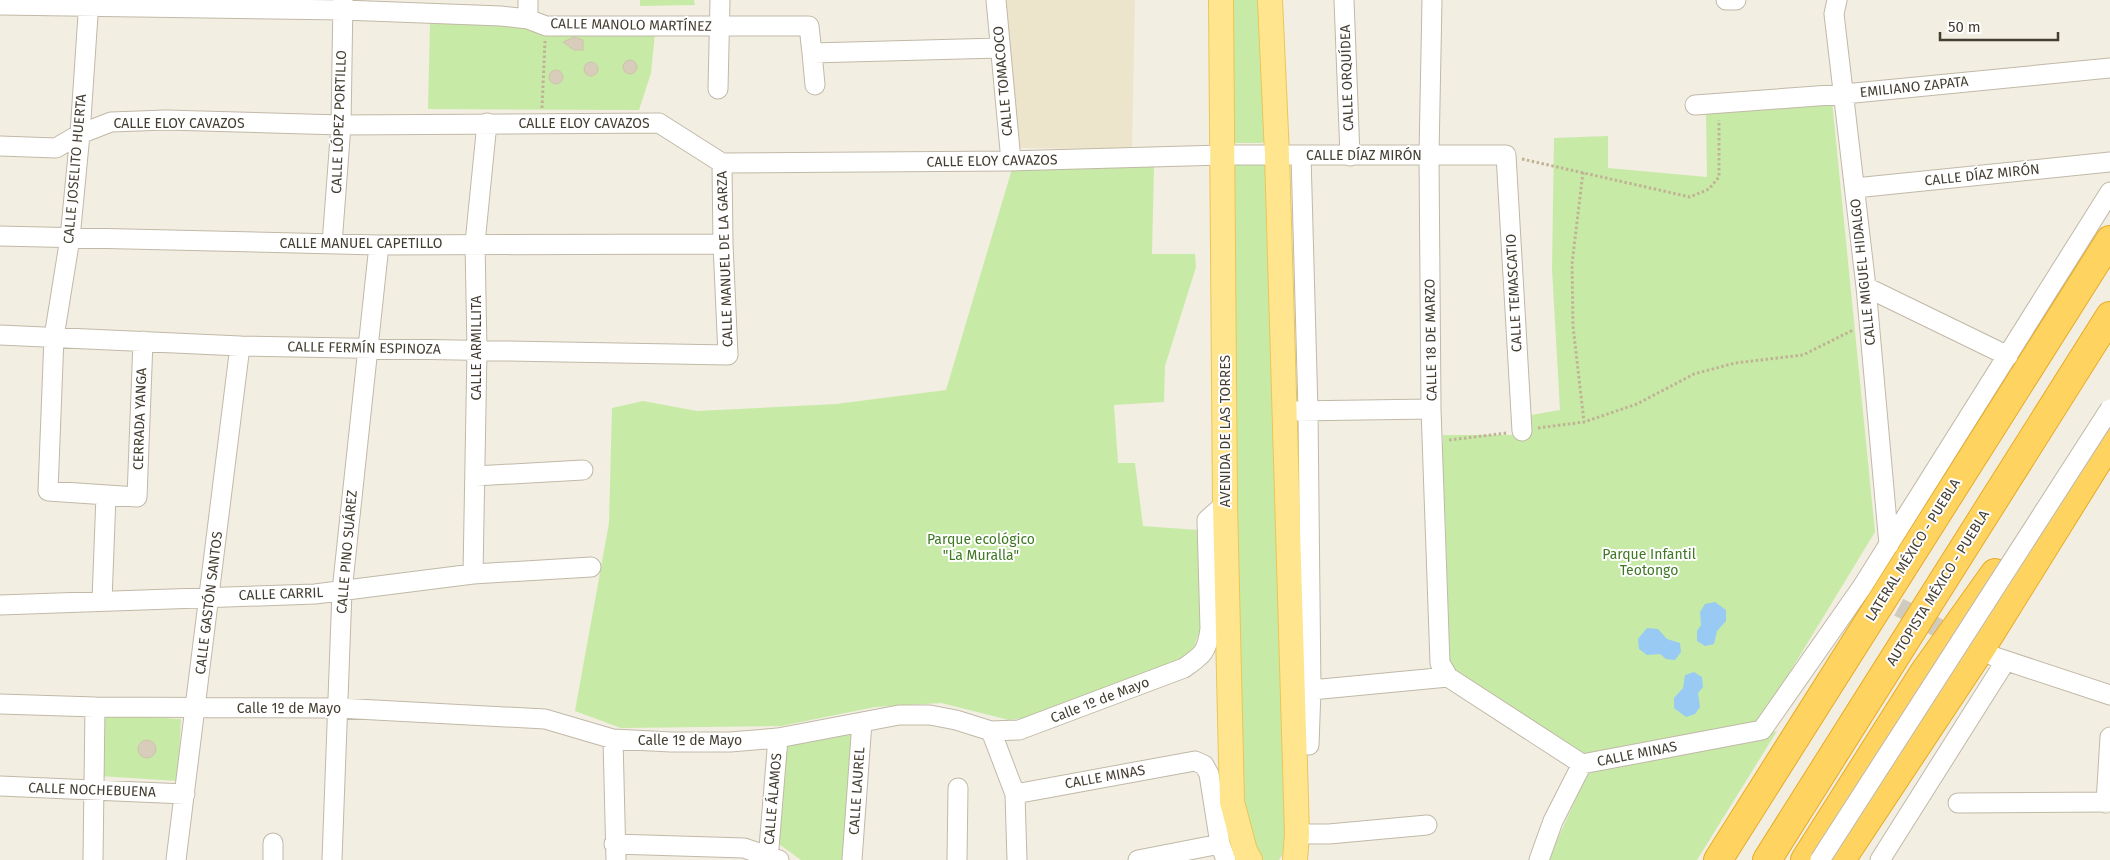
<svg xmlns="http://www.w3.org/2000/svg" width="2110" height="860" viewBox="0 0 2110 860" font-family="'Fira Sans',sans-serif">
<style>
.education{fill:#ece5cb}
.green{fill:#c8eaa7}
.water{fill:#99caf4}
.building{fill:#d7cdba;stroke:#cfc3aa}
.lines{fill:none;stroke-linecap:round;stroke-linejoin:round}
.minor-tunnel{stroke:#cfcbbf;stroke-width:19;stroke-dasharray:19 9;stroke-linecap:butt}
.minor-casing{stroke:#c1b9a7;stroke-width:21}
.major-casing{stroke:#eac658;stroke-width:26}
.highway-casing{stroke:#e6ab28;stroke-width:30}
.path{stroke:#c0b395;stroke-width:3;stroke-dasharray:2.5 2.5;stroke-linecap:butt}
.minor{stroke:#fff;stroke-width:19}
.major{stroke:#ffe58e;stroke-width:24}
.highway{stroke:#ffd360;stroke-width:28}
.minor-bridge-casing{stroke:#c1b9a7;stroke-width:21;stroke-linecap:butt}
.minor-bridge{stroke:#fff;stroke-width:19}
.labels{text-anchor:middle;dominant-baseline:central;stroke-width:4;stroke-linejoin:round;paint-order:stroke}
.street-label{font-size:14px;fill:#443e32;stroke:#fff}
.park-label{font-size:14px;fill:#3e7823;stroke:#fff}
</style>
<rect width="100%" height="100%" fill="#f2eee2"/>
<path class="education" d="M1005 0H1135L1132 149 1014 148Z"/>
<path class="green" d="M640 0H694L695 5 640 6Z
M1224 0H1265L1268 137 1262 143H1234Z
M430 22 519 25 655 33 651 73 639 110 428 109Z
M1832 101 1875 532 1760 721 1583 756 1450 666 1445 512H1442L1441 445H1443V435H1521L1520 417 1560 410 1552 269 1554 138 1608 136V168L1707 177 1706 111Z
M1263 161 1269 167 1287 826 1284 852 1279 860H1258L1239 802 1229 162Z
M1154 166 1152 254H1195L1196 267 1165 366 1164 402 1114 405 1118 463H1135L1143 526 1198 530 1200 630 1193 650 1184 658 1043 715 1009 720 941 703 875 707 781 726 621 728 575 711 609 523 612 408 643 401 697 411 836 404 946 390 1012 169Z
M102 714 181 719 178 781 99 776Z
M855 731 845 860H801L776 842 782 744Z
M1777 731 1697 860H1548L1589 770Z"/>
<path class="water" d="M1715 602 1726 610V621L1717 631 1714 644 1705 646 1697 641V631L1701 625 1700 612 1705 604Z
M1647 628 1658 629 1667 639 1680 643 1681 652 1675 660 1666 659 1660 654 1647 655 1639 649 1638 639Z
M1694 672 1702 677 1703 687 1698 693 1700 707 1695 714 1686 717 1674 708V698L1683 688 1685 675Z"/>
<path class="building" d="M574 37 583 40V50H574L563 42Z
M623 67a7 7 0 1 1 14 0a7 7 0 1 1-14 0Z
M584 69a7 7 0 1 1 14 0a7 7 0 1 1-14 0Z
M549 77a7 7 0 1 1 14 0a7 7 0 1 1-14 0Z
M138 749a9 9 0 1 1 18 0a9 9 0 1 1-18 0Z"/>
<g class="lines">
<path class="minor-tunnel" d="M1874 594 1961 640"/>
<defs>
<path id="minor" d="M89 0 80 134 70 238 54 337 48 491 137 497 143 341
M996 0 1011 161
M1344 0 1350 156
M1432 0 1429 155 1431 409 1440 663 1448 677
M1726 0H1736
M1837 0 1834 14 1866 287 1889 545
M0 5 343 10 501 16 528 19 546 26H809L812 53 999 48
M528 19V0
M812 53 815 85
M718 89 720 0
M1695 105 1844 94 2110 68
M0 146 56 148 80 134 111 122 166 120 341 125 659 123 722 163 1011 161 1223 155H1506L1522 431
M1301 155 1308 411 1311 690 1309 745
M1855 188 2110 162
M0 236 379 245 723 244
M332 244 341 125 343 0
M1866 287 2008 356
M0 335 240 346 728 355 723 244 722 163
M1295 411 1431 409
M475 476 583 470
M473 574 477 350 475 243 487 123
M102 601 106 495
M0 605 315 594 473 574 591 567
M1995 657 2110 695
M1311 690 1448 677 1582 764 1762 730 1862 587 2110 192
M0 704 95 707 338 708 545 719 613 739 671 742H730L778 738 899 715H930L956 720 991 731 1019 730 1184 668C1203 655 1207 652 1210 629L1207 520 1225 504
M991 731 1015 794 1017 860
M613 739 616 860
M0 786 185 794
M1015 794 1195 761 1204 765 1209 774 1220 844 1226 860
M1958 803 2110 802
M2106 803 2110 737
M1297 834H1329L1427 825
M614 844 744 848 779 860
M93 860 95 707
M176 860 240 346
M273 860V843
M332 860 342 591 379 245
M768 860 778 738
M852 860 862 722
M957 860 958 788
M1138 860 1220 844
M1539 860 1553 821 1582 764
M1880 860 2005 662"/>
<path id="major" d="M1221 0 1225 504 1232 802 1245 851 1250 860
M1270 0 1277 155 1297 834 1295 860"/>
<path id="highway" d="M1718 860 2110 240
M1767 860 2110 316
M1805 860 1923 674 1995 573
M1841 860 1980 650 2110 441"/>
</defs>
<use href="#minor" class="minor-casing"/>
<use href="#major" class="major-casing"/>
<use href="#highway" class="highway-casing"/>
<path class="path" d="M542 108 545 41
M1522 159 1690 197 1709 189 1719 177V120
M1583 172 1572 264 1573 326 1584 422
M1538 428 1584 422 1637 404 1694 374 1735 363 1803 355 1853 330
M1449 440 1507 433"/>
<use href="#minor" class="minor"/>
<use href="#major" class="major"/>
<use href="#highway" class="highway"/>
<defs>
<path id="minor-bridge" d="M1820 860 2110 409"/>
</defs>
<use href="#minor-bridge" class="minor-bridge-casing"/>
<use href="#minor-bridge" class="minor-bridge"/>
</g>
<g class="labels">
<g class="street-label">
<text transform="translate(631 25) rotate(1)">CALLE MANOLO MARTÍNEZ</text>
<text transform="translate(1347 78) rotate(-92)">CALLE ORQUÍDEA</text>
<text transform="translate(1003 81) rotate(-95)">CALLE TOMACOCO</text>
<text transform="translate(1914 87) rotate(-6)">EMILIANO ZAPATA</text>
<text transform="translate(339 122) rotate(-88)">CALLE LÓPEZ PORTILLO</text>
<text x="179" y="123">CALLE ELOY CAVAZOS</text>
<text x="584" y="123">CALLE ELOY CAVAZOS</text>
<text x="1364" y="155">CALLE DÍAZ MIRÓN</text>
<text transform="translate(992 161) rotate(-1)">CALLE ELOY CAVAZOS</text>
<text transform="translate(75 169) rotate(-85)">CALLE JOSELITO HUERTA</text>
<text transform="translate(1982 175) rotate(-6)">CALLE DÍAZ MIRÓN</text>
<text x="361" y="243">CALLE MANUEL CAPETILLO</text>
<text transform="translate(725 259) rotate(-92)">CALLE MANUEL DE LA GARZA</text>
<text transform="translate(1863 272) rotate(-96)">CALLE MIGUEL HIDALGO</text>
<text transform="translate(1514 293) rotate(-93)">CALLE TEMASCATIO</text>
<text transform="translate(1431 340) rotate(-91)">CALLE 18 DE MARZO</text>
<text transform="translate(364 348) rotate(1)">CALLE FERMÍN ESPINOZA</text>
<text transform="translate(476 348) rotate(-90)">CALLE ARMILLITA</text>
<text transform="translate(140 419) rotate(-88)">CERRADA YANGA</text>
<text transform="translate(1225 431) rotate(-90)">AVENIDA DE LAS TORRES</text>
<text transform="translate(1913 550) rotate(-58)">LATERAL MÉXICO - PUEBLA</text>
<text transform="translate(347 552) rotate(-85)">CALLE PINO SUÁREZ</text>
<text transform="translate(1938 588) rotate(-58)">AUTOPISTA MÉXICO - PUEBLA</text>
<text transform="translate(281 594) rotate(-2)">CALLE CARRIL</text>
<text transform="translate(209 603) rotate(-83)">CALLE GASTÓN SANTOS</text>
<text transform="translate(1100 700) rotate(-21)">Calle 1º de Mayo</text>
<text x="289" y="708">Calle 1º de Mayo</text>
<text x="690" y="740">Calle 1º de Mayo</text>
<text transform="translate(1637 754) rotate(-11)">CALLE MINAS</text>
<text transform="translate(1105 777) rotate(-10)">CALLE MINAS</text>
<text transform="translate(92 790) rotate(2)">CALLE NOCHEBUENA</text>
<text transform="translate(857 791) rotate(-86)">CALLE LAUREL</text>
<text transform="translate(773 799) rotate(-85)">CALLE ÁLAMOS</text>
</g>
<g class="park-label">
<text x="981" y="539">Parque ecológico<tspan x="981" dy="16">"La Muralla"</tspan></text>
<text x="1649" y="554">Parque Infantil<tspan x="1649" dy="16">Teotongo</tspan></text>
</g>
</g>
<path d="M1940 32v8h118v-8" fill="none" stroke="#443e32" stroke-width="2.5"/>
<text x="1948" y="32" font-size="15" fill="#443e32" stroke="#ffffff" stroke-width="4" paint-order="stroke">50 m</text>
</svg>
